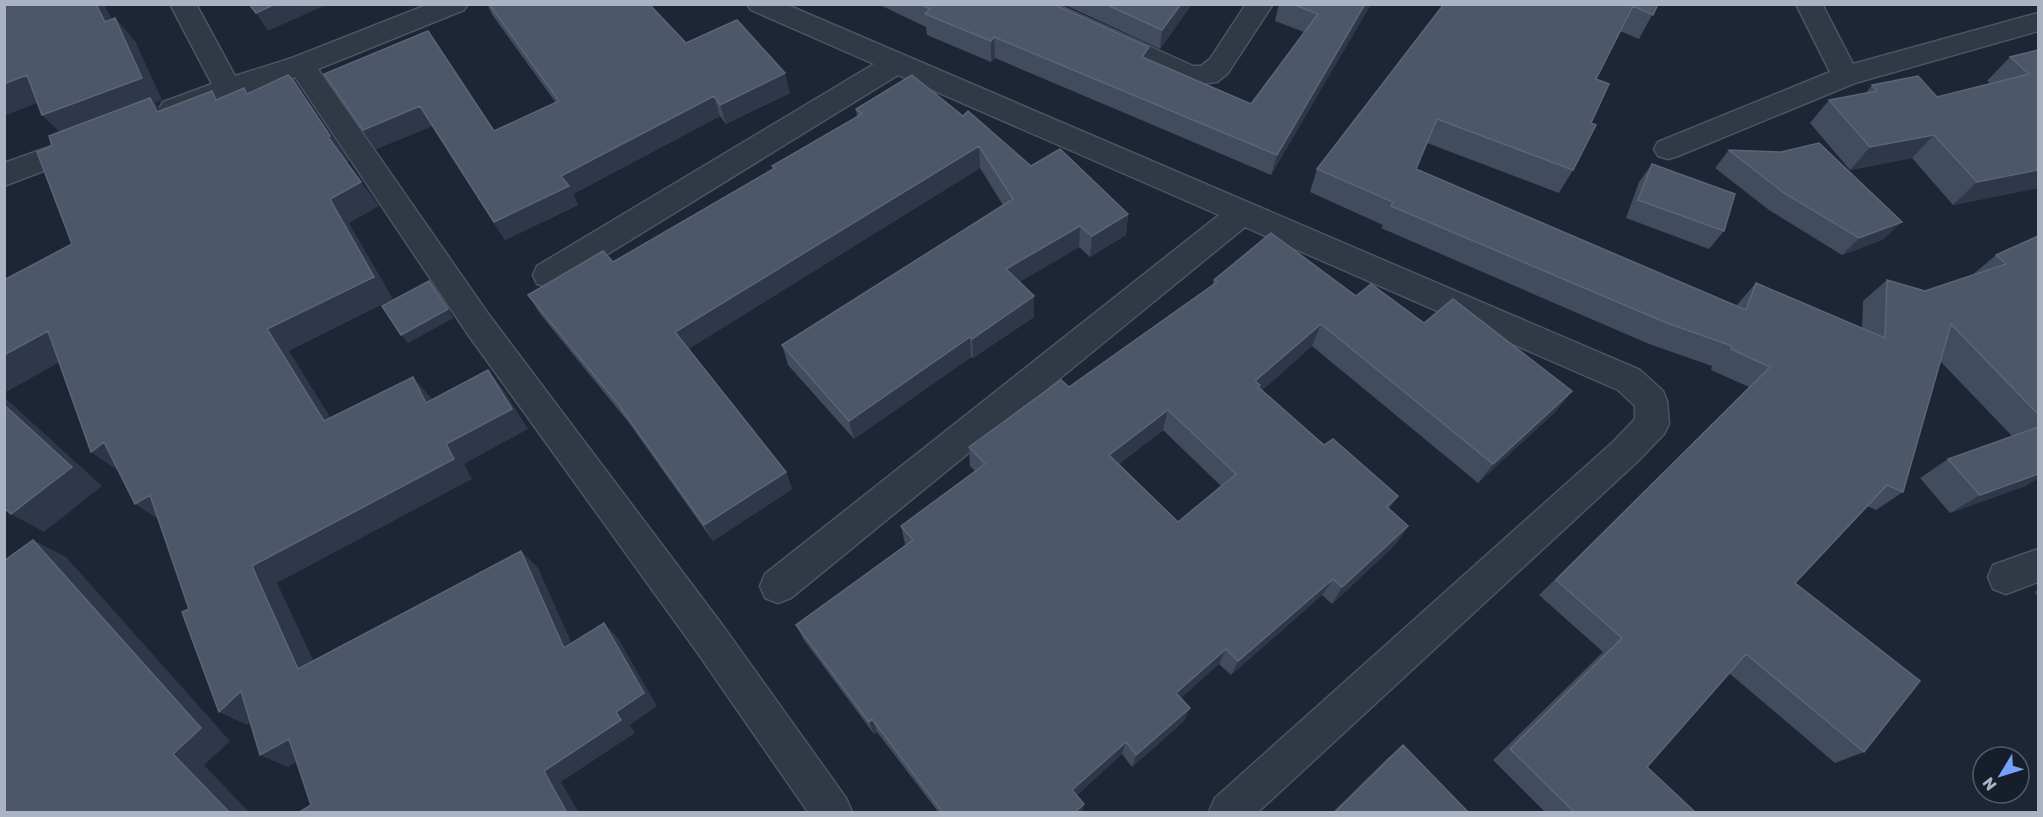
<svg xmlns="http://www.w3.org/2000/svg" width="2043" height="817" viewBox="0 0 2043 817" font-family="Rubik,sans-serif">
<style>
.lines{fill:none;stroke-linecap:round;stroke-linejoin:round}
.minor-casing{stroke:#4c5362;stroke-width:3}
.minor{fill:#313947;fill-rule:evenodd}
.wall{fill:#414c5f;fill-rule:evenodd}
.shaded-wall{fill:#2e384a}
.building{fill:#4c576a;stroke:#5b6578;stroke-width:1.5;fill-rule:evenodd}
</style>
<rect width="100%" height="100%" fill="#1e2636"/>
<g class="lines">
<defs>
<path id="minor" d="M170 4H196L235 76 292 58 429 4H468L464 10 318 69 489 315 723 626 846 798 852 812H808L697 652 467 333 295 77 183 116 173 119 163 116 159 109 163 102 212 84Z
M747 4H785L1640 370 1663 391 1667 401 1669 424 1664 434 1637 462 1258 812H1209L1215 798 1613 442 1635 419V406L1618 390 1245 227 791 598 778 603 765 598 760 586 765 574 1219 215 898 75 559 284 548 287 537 284 533 275 537 266 874 64 751 10Z
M1019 4H1056L1193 66H1201L1210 59 1246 4H1273L1228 73 1217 82 1190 85 1023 10Z
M1796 4H1822L1853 64 2038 13V31L1855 83 1678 156 1668 159 1658 156 1654 149 1658 142 1830 72Z
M83 135 93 138 97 145 93 152 4 186V163Z
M2038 549V582L2006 594 1993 589 1988 577 1993 565Z"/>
</defs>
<use href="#minor" class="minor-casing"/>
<use href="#minor" class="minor"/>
</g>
<path class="wall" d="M487 4H649L686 43 790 93 726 124 720 116 573 194 578 205 505 240 432 126 376 149 324 74 494 131 556 103 493 16Z
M878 4H1018L1251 104 1304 32 1275 21 1279 4H1370L1271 175 995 58 991 62 927 35 926 27Z
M1063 4H1192L1160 49Z
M1444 4H1658L1639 39 1620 31 1596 79 1591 123 1573 170 1559 193 1427 143 1416 169 1736 306 1756 283 1862 329 1863 301 1887 280 1925 291 1971 276 1996 255 2038 236V478L2025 486 1950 513 1920 478 1948 459 2012 436 1940 361 1903 492 1876 510 1867 506 1795 583 1864 752 1835 763 1729 673 1647 767 1696 813H1546L1493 760 1603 652 1539 595 1749 387 1711 370 1712 366 1649 344 1381 228 1383 225 1310 192 1317 169Z
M2038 50V188L1953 205 1912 158 1850 170 1810 123 1829 100 1866 93 1872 85 1937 97 1990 83 1987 81 2010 57Z
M856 109 963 116 1031 166 1128 214 1126 235 1090 257 1079 247 1019 282 1034 296V317L973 358 971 357 854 439 788 365 782 345 1003 205 980 168 688 349 786 472 792 489 713 541 629 423 541 315 528 295 613 262 773 169 772 166 857 117Z
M1729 150 1884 239 1842 255 1769 210 1715 168Z
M1652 164 1724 231 1709 249 1626 218 1639 182Z
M1214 280 1356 296 1424 323 1572 391 1555 412 1478 483 1312 346 1262 390 1389 510 1408 526 1396 544 1332 604 1322 595 1231 675 1219 664 1180 698 1190 708 1184 721 1132 767 1122 754 1077 795 1084 804 1082 813H939L877 732 874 734 804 640 796 625 906 545 905 544 901 526 975 471 970 466 969 447 1069 387 1212 286ZM1163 430 1221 486 1178 522 1119 464Z
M2038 590V597L2035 592Z
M1403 745 1469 813H1332L1389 757Z"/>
<path class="shaded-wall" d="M96 4H104L125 45 105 22Z
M275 4H328L268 31 256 13Z
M1181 4H1192L1160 49 1162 30Z
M1365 4H1370L1369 8 1271 175 1277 155Z
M115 18 135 41 162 100 155 103 173 123 65 137 42 115Z
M994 37 995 58 991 62V41Z
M1149 47 1146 68 1142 57Z
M785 73 790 93 726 124 720 105Z
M27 75 50 98 4 116V84Z
M293 80 311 105 349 161 346 162 379 206 349 223 393 299 289 351 345 441 324 421 267 329 330 199Z
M714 96 720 116 573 194 578 205 505 240 494 222 561 176Z
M420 106 432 126 376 149 363 130Z
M1934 135 1912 158 1850 170 1870 147Z
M979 146 980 168 684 352 675 332Z
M2038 170V188L1953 205 1977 182Z
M1128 214 1126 235 1090 257 1092 236Z
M1902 222 1884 239 1842 255 1859 238Z
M1080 226 1079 247 1006 290V269Z
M429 281 454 318 408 343 401 335Z
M1034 296V317L973 358 972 339Z
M1321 324 1312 346 1257 395 1255 381Z
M48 331 76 353 4 393V355Z
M970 337 971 357 854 439 849 421Z
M488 370 504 391 528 429 464 464 472 479 277 583 324 683 298 669 252 566 446 444Z
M413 377 431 398 444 424 426 403Z
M1572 391 1555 412 1478 483 1493 464Z
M4 397 102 486 44 532 11 514Z
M1168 410 1163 430 1106 474 1109 455Z
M104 442 120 472 91 452Z
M786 472 792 489 713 541 704 525Z
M2038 474V478L2025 486 1950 513 1980 495Z
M150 495 163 522 135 504Z
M1398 496 1386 514 1387 507Z
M1408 526 1396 544 1332 604 1342 587Z
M33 540 66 557 230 741 204 765 250 813H230L173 754Z
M521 551 538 568 580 662 564 648Z
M1333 579 1322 595 1231 675 1238 661Z
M604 623 618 638 657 706 630 725 635 733 561 782 579 813H567L544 771 616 712Z
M1226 649 1219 664 1171 707 1176 693Z
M241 691 268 705 247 725 219 712Z
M1190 708 1184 721 1132 767 1136 755Z
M872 719 877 732 874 734 869 722Z
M289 739 316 751 288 767 260 755Z
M1126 742 1122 754 1071 800 1072 790Z
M1084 804 1082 813H1074Z"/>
<path class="building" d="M4 4H96L105 22 115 18 142 78 42 115 27 75 4 84Z
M249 4H275L256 13Z
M489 4H649L686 43 737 20 785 73 720 105 714 96 561 176 569 186 494 222 420 106 363 130 324 74 428 31 494 131 559 101Z
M921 4H1053L1149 47 1142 57 1251 104 1318 14 1292 4H1365L1277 155 994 37 991 41 925 14 930 9Z
M1105 4H1181L1162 30Z
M1444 4H1658L1653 15 1633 6 1596 79 1609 84 1591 123 1596 125 1573 170 1437 119 1416 169 1746 310 1756 283 1885 338 1887 280 1925 291 2006 264 1996 255 2038 236V414L1951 324 1903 492 1887 485 1795 583 1920 681 1864 752 1746 654 1647 767 1696 813H1575L1510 749 1622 638 1556 580 1770 367 1731 349 1732 346 1667 323 1391 206 1393 202 1317 169Z
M2038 50V170L1977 182 1934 135 1870 147 1829 100 1877 91 1872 85 1918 76 1937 97 2029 74 2010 57Z
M288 75 293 80 330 136 328 137 361 182 330 199 374 277 267 329 324 421 413 377 426 403 488 370 512 409 446 444 454 459 252 566 298 669 521 551 564 648 604 623 644 693 616 712 621 720 544 771 567 813H298L311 805 289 739 260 755 241 691 219 712 182 612 189 609 150 495 135 504 104 442 91 452 48 331 4 355V280L72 244 37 152 52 146 49 136 150 98 157 112 212 91 216 100 244 88 247 94Z
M912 75 963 116 968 111 1031 166 1060 149 1128 214 1092 236 1080 226 1006 269 1034 296 972 339 970 337 849 421 782 345 1013 199 979 146 675 332 786 472 704 525 618 404 528 295 603 251 613 262 775 168 772 166 862 114 856 109Z
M1819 143 1902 222 1859 238 1784 193 1729 150 1781 152Z
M1652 164 1735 194 1724 231 1638 200Z
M1271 233 1356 296 1371 284 1424 323 1453 299 1572 391 1493 464 1321 324 1255 381 1260 385 1258 387 1324 445 1333 439 1398 496 1387 507 1408 526 1342 587 1333 579 1238 661 1226 649 1176 693 1190 708 1136 755 1126 742 1072 790 1084 804 1074 813H943L872 719 869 722 796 625 913 540 901 526 985 464 969 447 1061 380 1069 387 1217 282 1214 280ZM1168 410 1236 474 1178 522 1109 455Z
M429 281 448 309 401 335 382 306Z
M4 405 72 467 11 514 4 508Z
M2038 427V474L1980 495 1948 459Z
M33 540 201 728 173 754 230 813H4V561Z
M1403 745 1469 813H1334Z"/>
<rect width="2043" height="817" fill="none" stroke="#aab3c4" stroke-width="12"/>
<g transform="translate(2001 775) rotate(232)"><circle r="28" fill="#171e2b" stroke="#525a68" stroke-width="1.5"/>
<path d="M0-4.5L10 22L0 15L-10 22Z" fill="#76a2fe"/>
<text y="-9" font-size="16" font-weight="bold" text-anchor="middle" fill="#aab3c4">N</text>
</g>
</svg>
